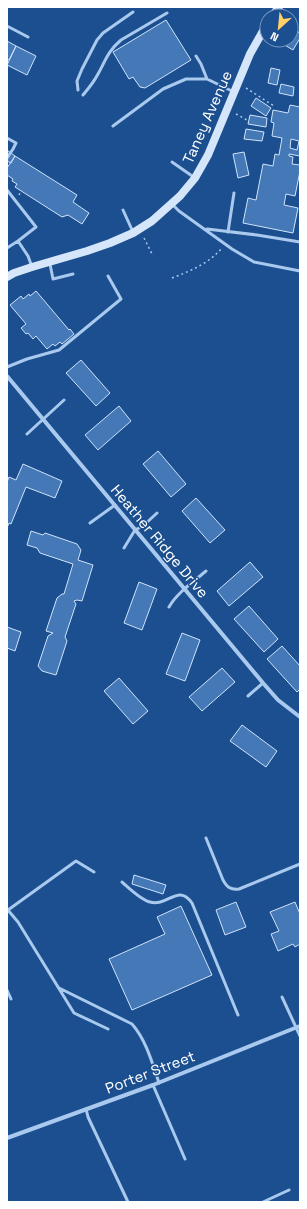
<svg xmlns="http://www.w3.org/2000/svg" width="307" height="1209" viewBox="0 0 307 1209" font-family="'Space Grotesk',sans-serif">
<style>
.building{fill:#4478b7;stroke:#cfe3fa;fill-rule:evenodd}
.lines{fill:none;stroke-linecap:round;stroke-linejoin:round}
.path{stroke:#a9c9ee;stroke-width:1.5;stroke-dasharray:2 3;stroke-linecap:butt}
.lane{stroke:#a9c9ee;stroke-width:3}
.street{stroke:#a9c9ee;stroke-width:4}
.secondary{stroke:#d6e6fa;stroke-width:8}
.labels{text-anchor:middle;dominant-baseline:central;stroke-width:3;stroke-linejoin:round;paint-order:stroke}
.street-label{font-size:15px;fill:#fff;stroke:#1b4f8f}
</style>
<rect width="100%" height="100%" fill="#1b4f8f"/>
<path class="building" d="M166 20 191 60 145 88 140 87 133 77 129 79 113 52Z
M293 29 300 33V38L293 50 283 44 286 40H291V31Z
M7 41 16 46 9 60 7 59Z
M16 46 36 56 27 75 7 65Z
M271 68 280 70 277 85 268 83Z
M281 84 294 87 293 96 279 93Z
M256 98 271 108 266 116 251 106Z
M290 105 300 107V156L289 154V156L293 157 292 164 300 165V164V171L295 196 286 194 284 205 298 208 293 233 243 223 248 198 256 200 263 164 273 166 275 154 279 155 282 138 272 136 274 123 271 122 273 110 288 113ZM291 139 299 141 297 150 290 148Z
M250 115 267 118 266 127 248 124Z
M246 129 264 132 262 141 244 139Z
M7 150 15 156 11 163 7 161Z
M244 152 249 175 238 178 233 154Z
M15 156 77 195 73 202 89 213 82 224 68 215 62 217 15 187 17 184 12 181 13 179 7 175V168Z
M36 291 69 330 70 329 74 334 62 344 60 342 55 346 53 344 47 349 36 336 33 339 28 333 26 334 21 328 26 324 10 305 21 296 23 299 29 294 30 296Z
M81 360 110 393 96 406 66 373Z
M119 406 131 421 98 450 85 435Z
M158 451 186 484 171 497 143 464Z
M23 464 62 481 55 498 26 487 11 524 9 523 7 528V482L9 477 16 480Z
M196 498 225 530 210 543 182 511Z
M31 531 43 535 45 533 77 544 81 550 78 560 93 565 82 601 77 600 74 601 76 604 65 637 67 641 56 675 42 671 38 666 48 636 53 633 46 631 57 598 62 594H64L73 564 40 553 37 548 27 545Z
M250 562 263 577 229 606 217 591Z
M139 582 157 589 142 630 124 623Z
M249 606 278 639 264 652 234 619Z
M7 627 21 632 15 651 7 648Z
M182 633 200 640 185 681 166 674Z
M282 646 300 666V689L297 692 267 659Z
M222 668 235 682 202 711 189 697Z
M119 678 148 711 133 724 104 691Z
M242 725 277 751 266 767 230 741Z
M134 875 166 885 163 894 132 884Z
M236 902 246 927 225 935 216 910Z
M295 902 300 914V944L295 947 293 944 278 951 271 934 279 931 270 912Z
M181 906 212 975 132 1010 109 959 165 934 157 917Z"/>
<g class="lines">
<path class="path" d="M246 88 274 106
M236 114 247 120
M19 195 21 191
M144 238 153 256
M172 278C190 271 208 264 221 249"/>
<path class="lane" d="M7 26 28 37
M196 56 201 64 207 79
M78 90 77 81 82 69 97 40 103 33 133 12
M83 95C88 89 94 82 98 74 106 60 107 52 121 40L167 13
M113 126 163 89 186 79H207L234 92
M7 138 16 143 13 149 7 158
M172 162 195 178
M7 190 36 227 18 241 7 248
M172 204 179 211 232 249 254 262 300 271
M123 210 133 232
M207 229 257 235 300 242
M228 232 234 193
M18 241 28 256 32 267
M50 264 53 279 73 274
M7 367 27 359 59 350 121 299 108 276
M27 434 64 400
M90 523 115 505
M124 548 135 530 143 526 157 513
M169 607C177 593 193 582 206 571
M248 696 263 683
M206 838 223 880C227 887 230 890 239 889L300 864
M122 882C129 888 141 900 150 902 168 907 178 883 192 903L238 1015
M7 909 18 922 74 1013 108 1029
M8 910 76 861 94 872
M59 988 132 1024C146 1040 152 1062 159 1083
M7 990 11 999
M282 997 300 1036
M153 1085 185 1159
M86 1109 88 1117 128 1202
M263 1202 289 1190"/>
<path class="street" d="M7 376 263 683 278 700 300 717
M7 1138 153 1085 300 1026"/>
<path class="secondary" d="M272 16 279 7
M7 277 14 273 32 267 87 251 110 243 133 233 152 221 180 196 195 178 208 155 250 54 267 24"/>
</g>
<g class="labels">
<g class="street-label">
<text transform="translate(207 117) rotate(-66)">Taney Avenue</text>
<text transform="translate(160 541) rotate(50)">Heather Ridge Drive</text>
<text transform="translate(150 1072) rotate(-21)">Porter Street</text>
</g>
</g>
<rect width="307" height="1209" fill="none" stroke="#ffffff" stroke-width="16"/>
<g transform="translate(279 28) rotate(207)"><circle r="19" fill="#1b4f8f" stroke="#7695bc"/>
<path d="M0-3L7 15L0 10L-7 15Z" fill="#ffd166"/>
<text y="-6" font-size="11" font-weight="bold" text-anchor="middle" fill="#ffffff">N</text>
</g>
</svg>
